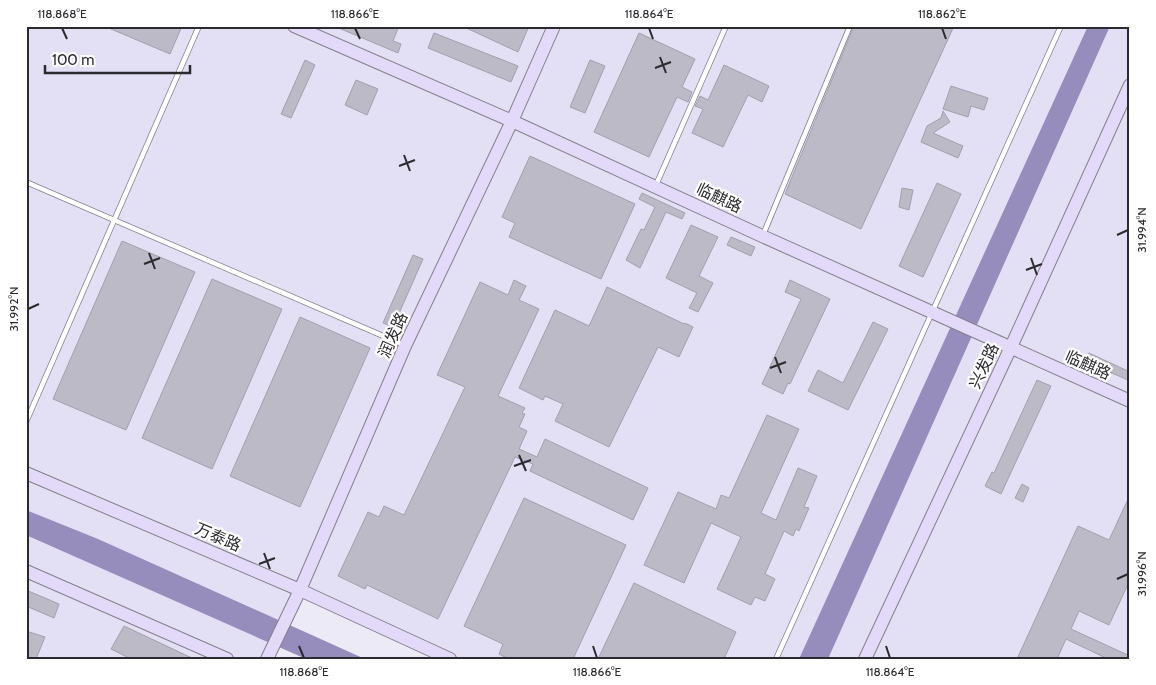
<svg xmlns="http://www.w3.org/2000/svg" width="1156" height="685" viewBox="0 0 1156 685" font-family="Cabin,'Noto Sans SC',sans-serif">
<style>
.built{fill:#e3dff4}
.water{fill:#978dbd}
.building{fill:#bdbac7;stroke:#a2a0ac}
.lines{fill:none;stroke-linecap:round;stroke-linejoin:round}
.lane-casing{stroke:#82808c;stroke-width:6}
.secondary-casing{stroke:#82808c;stroke-width:14}
.lane{stroke:#fff;stroke-width:4.5}
.secondary{stroke:#e2daf8;stroke-width:12}
.ticks{fill:none;stroke:#2b2a2f;stroke-width:2}
.labels{text-anchor:middle;dominant-baseline:central;stroke-width:4.5;stroke-linejoin:round;paint-order:stroke}
.street-label{font-size:16px;fill:#2b2a2f;stroke:#fff}
.neatline{fill:none;stroke:#2b2a2f;stroke-width:2}
.ticks-label{font-size:12px;text-anchor:middle;fill:#2b2a2f}
</style>
<rect width="100%" height="100%" fill="#eceaf7"/>
<path class="built" d="M26 26H1130V659H450L300 590 267 659H26Z"/>
<path class="water" d="M1088 26H1110L828 659H799Z
M26 510 98 539 365 659H306L26 535Z"/>
<path class="building" d="M104 26H182L170 54Z
M334 26H399L393 41 401 44 398 53Z
M462 26H529L518 52Z
M854 26H954L861 229 785 194Z
M434 33 518 66 511 82 428 48Z
M639 33 695 59 682 87 692 92 688 102 677 97 649 157 594 132Z
M305 60 315 65 291 118 281 114Z
M590 60 605 66 585 113 570 107Z
M724 65 769 86 762 102 748 95 723 147 692 133 703 109 695 106 700 96 708 100Z
M356 80 378 89 367 115 345 105Z
M951 86 988 98 984 110 971 106 968 117 943 109Z
M943 111 950 122 933 133 963 146 958 158 921 142 927 126 941 118Z
M530 156 635 204 601 279 509 237 515 223 502 217Z
M937 183 961 194 923 277 899 266Z
M902 188 913 190 909 210 899 207Z
M642 193 685 213 682 219 666 212 640 268 626 260 641 229 644 230 655 207 639 199Z
M691 225 718 237 699 276 713 283 698 312 689 308 697 293 666 278Z
M731 237 755 247 751 256 727 245Z
M122 241 195 272 126 430 53 399Z
M413 255 423 259 393 327 383 323Z
M212 279 282 309 212 469 142 438Z
M514 280 526 286 519 300 539 309 498 396 525 408 522 413 525 414 519 427 527 431 519 449 537 457 545 439 648 488 633 520 530 471 533 464 515 457 438 619 367 585 365 589 338 576 368 512 379 517 384 506 404 515 465 387 437 375 480 282 508 295Z
M790 280 830 299 790 384 788 383 783 394 762 384 801 299 785 292Z
M607 287 684 324 685 323 693 327 679 357 658 347 609 447 555 421 563 404 545 396 543 400 519 388 555 310 589 326Z
M300 317 370 348 300 507 230 476Z
M873 322 888 329 848 410 808 391 818 370 843 383Z
M1089 353 1130 372V381L1085 361Z
M1037 380 1051 386 1001 494 985 486 992 472 994 473Z
M767 415 799 429 761 513 776 520 798 468 817 476 804 507 809 508 799 531 796 529 793 536 784 531 765 574 775 579 765 601 755 597 751 605 717 589 741 537 711 523 684 583 644 565 678 492 716 509 721 495 729 498Z
M1022 484 1029 488 1023 502 1015 498Z
M1130 495V580L1109 625 1079 611 1071 629 1130 656V659H1108L1066 639 1057 659H1017L1078 526 1109 540Z
M524 498 626 545 573 659H509L499 654 503 644 464 626Z
M634 583 736 632 724 659H598Z
M26 590 59 604 54 618 26 606Z
M124 626 194 659H131L111 649Z
M26 631 45 637 36 659H26Z"/>
<g class="lines">
<defs>
<path id="lane" d="M26 182 404 345
M656 185 726 26
M763 235 850 26
M26 422 199 26
M776 659 1061 26"/>
<path id="secondary" d="M294 26 512 121 762 236 1130 401
M26 473 300 590 450 659
M26 571 227 659
M267 659 300 590 405 346 512 121 554 26
M865 659 1011 347 1130 85"/>
</defs>
<use href="#lane" class="lane-casing"/>
<use href="#secondary" class="secondary-casing"/>
<use href="#lane" class="lane"/>
<use href="#secondary" class="secondary"/>
</g>
<path class="ticks" d="M62 28 67 39M355 28 360 39M649 28 653 39M942 28 946 39M660 57 666 73M655 68 671 62M404 155 410 171M399 166 415 160M1117 235 1128 230M149 253 155 269M1031 258 1037 275M144 264 160 258M1026 270 1042 264M28 309 39 304M775 357 781 373M770 368 786 362M519 455 526 471M514 466 531 460M264 553 270 569M259 564 275 558M1117 579 1128 574M299 646 304 658M593 646 597 658M886 646 890 658"/>
<g class="labels">
<g class="street-label">
<text transform="translate(719 198) rotate(25)">临麒路</text>
<text transform="translate(393 335) rotate(-66)">润发路</text>
<text transform="translate(1088 365) rotate(24)">临麒路</text>
<text transform="translate(984 366) rotate(-65)">兴发路</text>
<text transform="translate(218 537) rotate(23)">万泰路</text>
</g>
</g>
<rect width="1156" height="685" fill="none" stroke="#ffffff" stroke-width="55"/>
<path d="M45 65v8h145v-8" fill="none" stroke="#2b2a2f" stroke-width="2.5"/>
<text x="52" y="65" font-size="15" fill="#2b2a2f" stroke="#ffffff" stroke-width="4" paint-order="stroke">100 m</text>
<rect x="28" y="28" width="1100" height="630" class="neatline"/>
<g class="ticks-label">
<text x="62" y="18">118.868°E</text>
<text x="355" y="18">118.866°E</text>
<text x="649" y="18">118.864°E</text>
<text x="942" y="18">118.862°E</text>
<text transform="translate(1142 230) rotate(-90)" y="4">31.994°N</text>
<text transform="translate(14 309) rotate(-90)" y="4">31.992°N</text>
<text transform="translate(1142 574) rotate(-90)" y="4">31.996°N</text>
<text x="304" y="676">118.868°E</text>
<text x="597" y="676">118.866°E</text>
<text x="890" y="676">118.864°E</text>
</g>
</svg>
